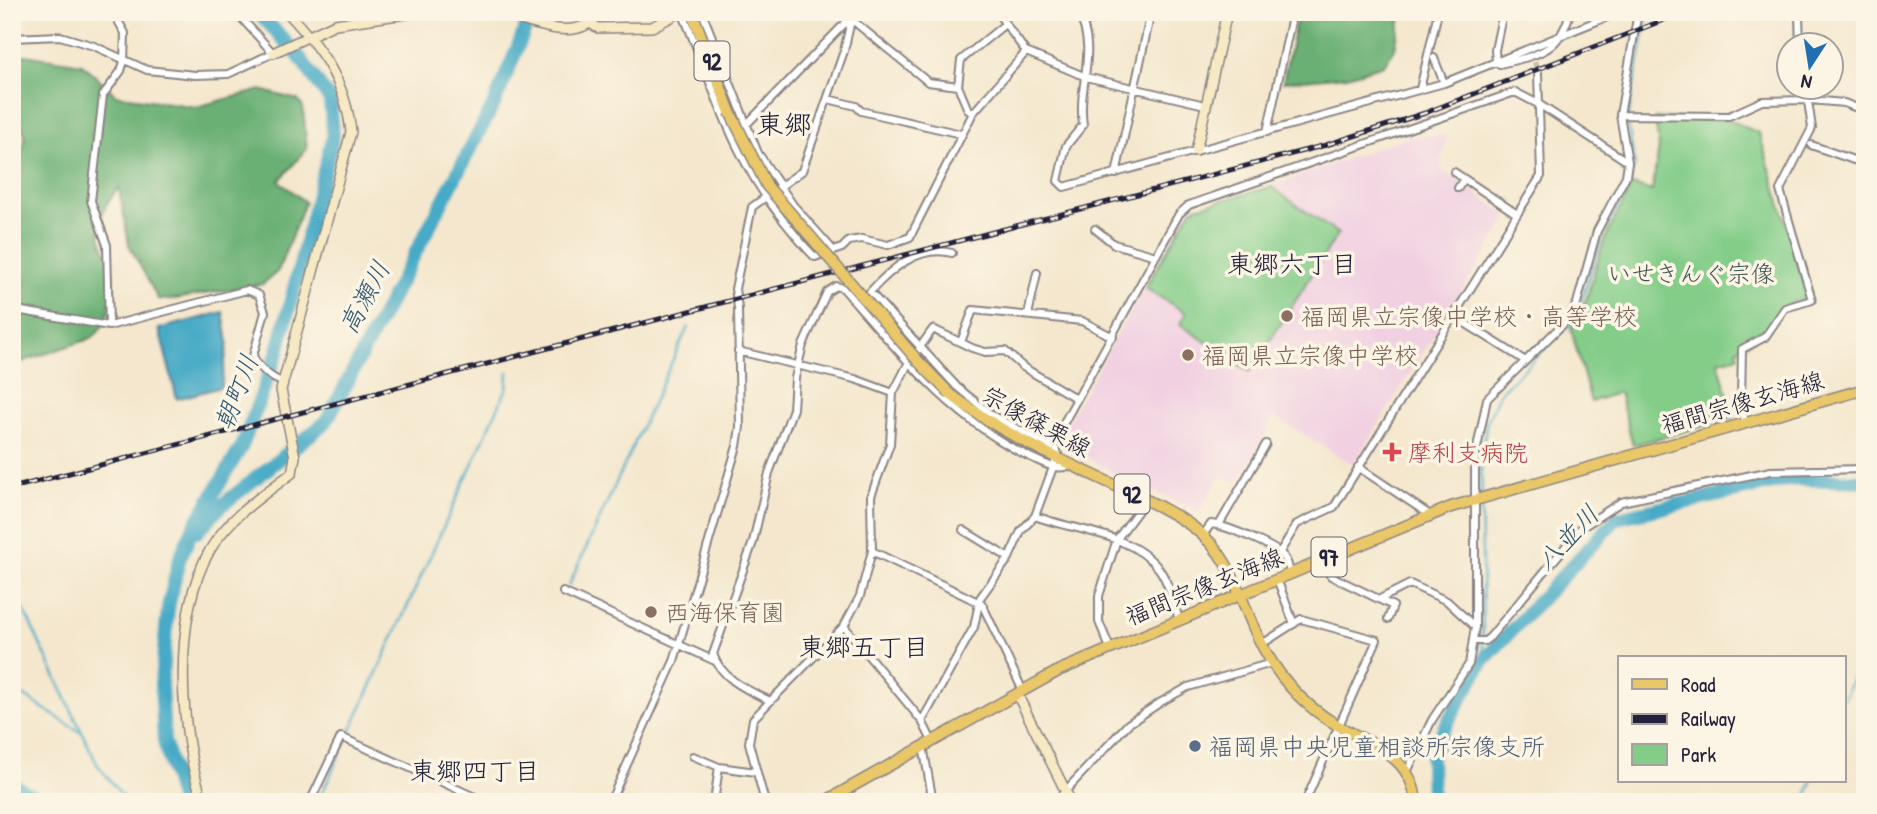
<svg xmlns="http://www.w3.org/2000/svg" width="1877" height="814" viewBox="0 0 1877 814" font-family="'Patrick Hand','Klee One',sans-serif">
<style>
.built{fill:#f1d0e2}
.green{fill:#84cd89;stroke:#537862;stroke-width:2}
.forest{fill:#6bb075;stroke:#466958;stroke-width:2}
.water{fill:#46aac6;stroke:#346680;stroke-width:2}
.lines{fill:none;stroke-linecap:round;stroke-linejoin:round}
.stream{stroke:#46aac6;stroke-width:2.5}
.river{stroke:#46aac6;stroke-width:14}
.street-tunnel{stroke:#cac0b0;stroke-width:6;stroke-dasharray:6 3;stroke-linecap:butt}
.street-casing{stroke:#8b8484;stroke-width:10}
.secondary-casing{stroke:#8b8484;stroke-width:12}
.primary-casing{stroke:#8b8484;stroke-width:13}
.street{stroke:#fff;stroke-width:6}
.secondary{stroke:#f7e9c3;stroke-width:9}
.primary{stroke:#eac769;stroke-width:10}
.rail-casing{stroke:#22223b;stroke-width:5}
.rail{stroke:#fcf5e5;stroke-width:2.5;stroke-dasharray:8;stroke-linecap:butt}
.primary-bridge-casing{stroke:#8b8484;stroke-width:13;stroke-linecap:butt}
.primary-bridge{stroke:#eac769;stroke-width:10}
.education-dot{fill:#8d6e63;stroke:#fcf5e5;stroke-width:2.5}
.health-dot{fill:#e0444e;stroke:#fcf5e5;stroke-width:2.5}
.service-dot{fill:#5c6f8a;stroke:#fcf5e5;stroke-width:2.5}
.labels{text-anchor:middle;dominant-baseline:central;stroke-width:7;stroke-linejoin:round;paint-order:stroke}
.shield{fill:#fcf5e5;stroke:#63616e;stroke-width:2}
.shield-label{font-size:23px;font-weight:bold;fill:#22223b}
.park-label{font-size:24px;fill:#3f5552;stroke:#fcf5e5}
.education-label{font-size:24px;fill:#785e54;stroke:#fcf5e5;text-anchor:start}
.street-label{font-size:24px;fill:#22223b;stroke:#fcf5e5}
.health-label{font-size:24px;fill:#be3a42;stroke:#fcf5e5;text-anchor:start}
.service-label{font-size:24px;fill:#4e5e75;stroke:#fcf5e5;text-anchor:start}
.neighbourhood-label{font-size:26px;fill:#22223b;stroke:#fcf5e5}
.water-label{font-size:26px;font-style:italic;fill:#305873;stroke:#fcf5e5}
.quarter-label{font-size:28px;fill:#22223b;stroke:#fcf5e5}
</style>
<rect width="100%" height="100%" fill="#fcf5e5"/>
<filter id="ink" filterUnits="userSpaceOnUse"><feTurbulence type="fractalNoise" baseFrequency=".0143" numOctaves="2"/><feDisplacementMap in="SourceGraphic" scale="14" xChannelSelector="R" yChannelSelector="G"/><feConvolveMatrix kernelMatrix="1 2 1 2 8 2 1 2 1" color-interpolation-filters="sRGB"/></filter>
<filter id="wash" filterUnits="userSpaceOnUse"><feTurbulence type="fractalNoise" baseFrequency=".00686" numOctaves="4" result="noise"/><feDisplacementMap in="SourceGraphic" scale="28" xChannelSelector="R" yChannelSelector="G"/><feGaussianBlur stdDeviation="1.57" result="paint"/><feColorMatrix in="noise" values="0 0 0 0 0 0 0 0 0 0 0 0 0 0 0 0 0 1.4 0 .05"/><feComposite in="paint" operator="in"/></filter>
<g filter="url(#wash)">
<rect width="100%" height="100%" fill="#f4e7cd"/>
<path class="built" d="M1447 135 1440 168 1509 216 1353 464 1274 417 1247 470 1236 482 1222 475 1198 511 1112 472 1058 439 1189 208 1284 182 1409 136Z"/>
<path class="green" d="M1655 118 1729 120 1759 133 1809 298 1785 305 1768 330 1737 350 1739 356 1718 361 1734 418 1633 445 1619 392 1591 402 1571 329 1586 300 1603 243 1632 185 1652 191 1659 147Z
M1271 187 1338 234 1250 372 1180 324 1186 313 1145 288 1192 208Z"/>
<path class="forest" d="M1298 12H1402L1395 48 1384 65 1347 76 1283 82Z
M25 55 82 64 116 95 196 107 261 90 298 100 303 107 307 149 279 181 305 202 278 271 263 284 169 300 158 299 129 245 119 188C107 200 99 215 100 233 100 244 109 253 111 264 116 285 111 329 89 339L12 365V304L19 277 18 266 12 257V151L23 148C30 126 15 125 12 107 10 91 12 73 12 56Z"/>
<path class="water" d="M223 312 228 342 221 387 177 399 159 329Z"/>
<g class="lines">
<path class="stream" d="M12 585 97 764 127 802
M569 585 688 327
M1483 661 1481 452 1487 422 1500 392 1575 320 1600 241 1630 181 1635 164 1627 121 1648 12
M12 688 83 734
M1844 699 1865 646
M318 802 507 388 508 372
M1804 802 1812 781"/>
<path class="river" d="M197 532 221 506 326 422 495 102 532 12
M12 784 43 802
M181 802 164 741 161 684 168 608 179 560 193 528 242 446 278 351 333 136 330 100 298 55 258 12
M1432 802 1431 758 1443 730 1483 661 1617 518 1791 479 1865 481"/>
</g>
</g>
<g filter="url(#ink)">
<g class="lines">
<path class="street-tunnel" d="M1535 62 1538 73"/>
<defs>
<path id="street" d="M682 12C715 89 730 153 783 220 793 232 803 246 815 257L842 248 849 241 862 239 888 245 910 237 973 113 1026 52
M702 12 758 153 793 205 834 251
M841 12 847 21
M997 12 1026 52 1086 77 1205 105
M1078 12C1099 53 1077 83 1083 125L1066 146 1058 181 1064 187 1444 83 1619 12
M1799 15 1800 46
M851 19 928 82 958 86 968 110 973 113
M12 38 60 36 94 46 147 70 195 75 228 74 273 53 236 12
M1434 58 1444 83
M1496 62 1500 64C1536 55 1560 53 1570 12
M1496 62 1495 50 1503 12
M958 86 961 60 1005 24
M1420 89 1438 12
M828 99 856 106 861 111 961 134
M1620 115 1729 116 1762 101 1810 100 1844 103 1865 111
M745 126 851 17
M1267 132 1293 12
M1811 145 1865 164
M1454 172 1517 214
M1116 174 1151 12
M1458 188 1464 179
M1095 229 1114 244 1156 256
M870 292 957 387 993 416 1056 449 1058 454 1035 516 1021 531 1009 558 980 598 974 627 922 721
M869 293C889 271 918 244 952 253
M1028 315 1037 273
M1452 315 1524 360
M12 319 22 311 109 326 247 290 259 295 265 312 253 356C258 367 271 379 283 382
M109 326 107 245 91 201 103 95 121 71 124 61 125 33 113 12
M961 342 973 310 1082 321 1113 337
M738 351 855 379 893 393
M1745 423 1741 400 1742 349 1765 337 1785 308 1812 300 1780 190 1812 128 1806 88
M1051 446 1179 214 1189 205 1515 92 1540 105 1628 162
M1358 467 1430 515
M1035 516C1074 531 1132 533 1159 569 1169 582 1173 603 1179 619
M1219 525 1266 444
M963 530 1009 558
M1203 535 1211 524C1227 526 1267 543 1280 553 1287 558 1288 565 1290 573
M872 551 982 604 1023 691
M1280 552 1297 524 1334 507 1541 176 1538 73
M1320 561 1331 576 1393 606 1388 619
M1277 579 1294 624
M563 592 715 661
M1380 599 1410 584 1447 601 1475 627
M844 626 922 721 932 741
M1473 641H1485L1490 637 1581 528 1621 502 1771 471 1865 469
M1262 644 1301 619 1377 640 1305 802
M1110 648 1099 622V596L1117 539 1146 500
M770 701C748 690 721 679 713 654L753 542 769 473 793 409 795 378 803 345 827 292 836 286 843 288C899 352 951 419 1030 457 1044 463 1057 472 1070 465
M923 746 933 802
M693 756 719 767 756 772
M1407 772 1432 720 1469 664 1475 627V458L1487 399 1569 318 1577 303 1597 231 1626 176 1628 162 1620 115 1638 12
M310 802 341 737 486 802
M610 802 674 661 737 446 740 427 738 308 735 289 752 207 802 171 844 51 853 12
M714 802 719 767
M765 802 749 743 753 719 844 626 860 596 872 551 871 496 890 444 893 393 908 364 933 329 972 348 985 352 1005 351 1023 367 1077 399
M1055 802 1128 724 1161 702 1188 687 1272 663"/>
<path id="secondary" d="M497 12C526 20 579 47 599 12
M590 23 598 28 652 27 681 12
M273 53 335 24 419 12
M1196 151 1227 12
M1017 694 1071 802
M203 802C179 732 172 616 210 550 229 517 262 496 292 473L295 457 281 390 351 132C346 82 321 48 287 12"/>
<path id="primary" d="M692 12 730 112
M950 394C999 432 1052 456 1108 482 1136 496 1168 508 1193 527 1231 555 1238 594 1257 635 1274 672 1301 704 1337 725 1371 745 1412 755 1416 802
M824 802 1060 670 1451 507 1865 389"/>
</defs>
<use href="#street" class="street-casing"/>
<use href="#secondary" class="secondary-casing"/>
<use href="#primary" class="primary-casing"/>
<use href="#street" class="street"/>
<use href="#secondary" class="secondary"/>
<use href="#primary" class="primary"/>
<defs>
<path id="rail" d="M12 488 1326 145 1425 113 1684 12"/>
</defs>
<use href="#rail" class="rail-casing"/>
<use href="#rail" class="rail"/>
<defs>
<path id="primary-bridge" d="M730 112 767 186 918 361 950 394"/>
</defs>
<use href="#primary-bridge" class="primary-bridge-casing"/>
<use href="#primary-bridge" class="primary-bridge"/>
</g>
</g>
<g class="education-dot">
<circle cx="1287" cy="316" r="7"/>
<circle cx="1188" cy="355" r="7"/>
<circle cx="651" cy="612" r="7"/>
</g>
<path class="health-dot" d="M1388.5 441.5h7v7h7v7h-7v7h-7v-7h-7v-7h7z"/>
<circle class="service-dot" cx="1195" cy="746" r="7"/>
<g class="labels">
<g class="shield">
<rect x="694.5" y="41.5" width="35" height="39" rx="5"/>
<rect x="1114.5" y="474.5" width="35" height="39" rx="5"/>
<rect x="1311.5" y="537.5" width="35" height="39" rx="5"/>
</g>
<g class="shield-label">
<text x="712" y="61">92</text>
<text x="1132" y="494">92</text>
<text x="1329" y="557">97</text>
</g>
<g class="park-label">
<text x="1691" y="273">いせきんぐ宗像</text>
</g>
<g class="education-label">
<text x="1301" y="316">福岡県立宗像中学校・高等学校</text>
<text x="1202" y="355">福岡県立宗像中学校</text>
<text x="665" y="612">西海保育園</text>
</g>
<g class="street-label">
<text transform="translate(1742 402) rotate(-16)">福間宗像玄海線</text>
<text transform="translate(1037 421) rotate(29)">宗像篠栗線</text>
<text transform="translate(1204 586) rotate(-22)">福間宗像玄海線</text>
</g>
<g class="health-label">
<text x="1408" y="452">摩利支病院</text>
</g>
<g class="service-label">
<text x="1209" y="746">福岡県中央児童相談所宗像支所</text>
</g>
<g class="neighbourhood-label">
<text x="1292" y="263">東郷六丁目</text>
<text x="864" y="646">東郷五丁目</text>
<text x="475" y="770">東郷四丁目</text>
</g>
<g class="water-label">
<text transform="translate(364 297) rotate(-62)">高瀬川</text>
<text transform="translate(236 392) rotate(-69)">朝町川</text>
<text transform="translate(1567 537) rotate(-46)">八並川</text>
</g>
<g class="quarter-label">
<text x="784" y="124">東郷</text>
</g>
</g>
<rect width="1877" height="814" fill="none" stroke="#fcf5e5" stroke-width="42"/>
<rect x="1618" y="656" width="228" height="126" fill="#fcf5e5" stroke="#a5a1a1" stroke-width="2"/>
<rect x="1632" y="679" width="35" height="10" fill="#eac769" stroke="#a5a1a1" stroke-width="2"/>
<text x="1681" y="692" font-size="21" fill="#22223b">Road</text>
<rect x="1632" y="714" width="35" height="10" fill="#22223b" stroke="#a5a1a1" stroke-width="2"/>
<text x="1681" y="726" font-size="21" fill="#22223b">Railway</text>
<rect x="1632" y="744" width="35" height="21" fill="#84cd89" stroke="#a5a1a1" stroke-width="2"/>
<text x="1681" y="762" font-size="21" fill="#22223b">Park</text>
<g transform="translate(1810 66) rotate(192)"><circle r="33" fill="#fcf5e5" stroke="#a5a1a1" stroke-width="2"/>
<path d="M0-5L12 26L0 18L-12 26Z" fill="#1f6fb2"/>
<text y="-10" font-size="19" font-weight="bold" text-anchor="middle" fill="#22223b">N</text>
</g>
</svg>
